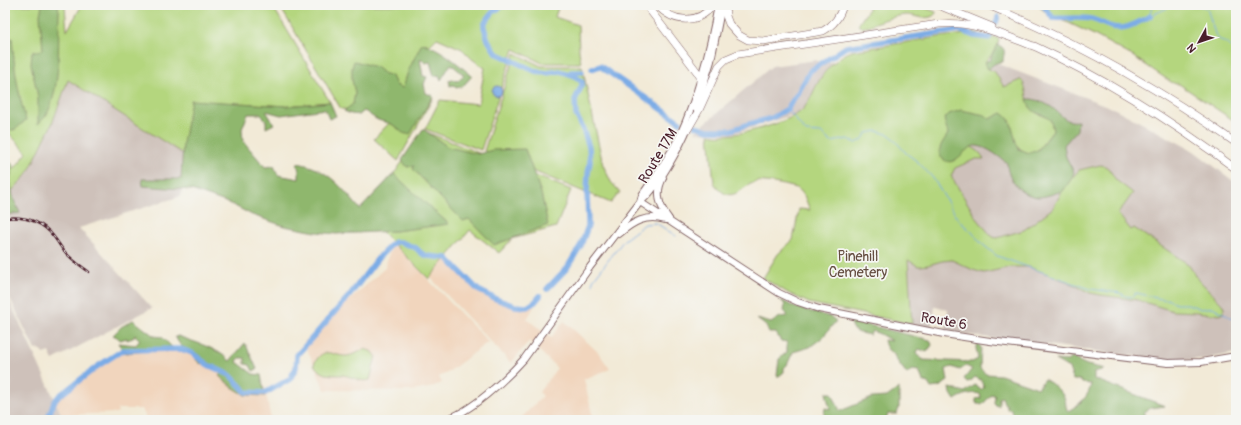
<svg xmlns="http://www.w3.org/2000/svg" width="1241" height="425" viewBox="0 0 1241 425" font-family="Pangolin,sans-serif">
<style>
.built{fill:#f1d5bd}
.industrial{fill:#cec1ba}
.green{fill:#b4d67e;stroke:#7f7a54}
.forest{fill:#8fb76d;stroke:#6c6b4c}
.water{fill:#7bace6;stroke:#626688}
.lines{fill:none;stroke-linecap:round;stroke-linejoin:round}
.stream{stroke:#7bace6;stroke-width:1}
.river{stroke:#7bace6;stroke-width:5.5}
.primary-casing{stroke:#856667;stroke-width:8}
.highway-casing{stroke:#856667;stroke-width:8}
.primary{stroke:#fff;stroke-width:6}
.highway{stroke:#fff;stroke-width:7}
.rail-casing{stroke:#4a1f2b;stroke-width:2.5}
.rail{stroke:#f6f6f2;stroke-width:1;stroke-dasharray:3;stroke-linecap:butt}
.labels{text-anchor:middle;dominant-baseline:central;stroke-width:3.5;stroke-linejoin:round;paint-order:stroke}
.street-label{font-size:14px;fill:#4a1f2b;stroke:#f6f6f2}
.park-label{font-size:14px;fill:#644d40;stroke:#f6f6f2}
</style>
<rect width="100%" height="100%" fill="#f6f6f2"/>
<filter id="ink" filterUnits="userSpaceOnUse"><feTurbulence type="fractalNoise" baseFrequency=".025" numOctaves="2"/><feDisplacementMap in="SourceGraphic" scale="8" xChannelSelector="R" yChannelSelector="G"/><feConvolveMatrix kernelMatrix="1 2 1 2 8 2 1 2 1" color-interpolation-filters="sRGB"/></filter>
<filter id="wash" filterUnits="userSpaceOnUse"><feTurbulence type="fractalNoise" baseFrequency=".012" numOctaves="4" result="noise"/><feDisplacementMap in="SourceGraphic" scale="16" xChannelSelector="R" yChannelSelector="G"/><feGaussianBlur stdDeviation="0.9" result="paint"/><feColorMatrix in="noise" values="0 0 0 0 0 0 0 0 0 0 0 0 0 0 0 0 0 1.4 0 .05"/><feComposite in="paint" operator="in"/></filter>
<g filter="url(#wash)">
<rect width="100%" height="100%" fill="#f2ead7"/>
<path class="built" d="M396 246 488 342 447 373 439 377 442 383 429 388 411 391 325 390 304 342 386 267 387 259 391 249Z
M447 258 481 292 515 306 527 307 531 305 534 307 527 319 551 338 564 321 598 352 610 369 584 379 593 418 588 420H519L543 396 539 392 557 368 529 341 511 363 430 277Z
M125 350H182L193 353 209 365 232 376 248 392 266 393 271 420H241L233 412 224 420H147L142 409H117L118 413 62 415 56 402 60 396 101 366Z"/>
<path class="industrial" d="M943 43 1115 109 1194 151 1236 183V353L1209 358 1185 360H1168L990 338 945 331 948 310 935 307 931 329 912 325 907 260 911 221 779 164 793 115 732 134 695 132 772 66 817 60 819 64Z
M67 80 186 156 181 196 79 228 152 308 53 360 49 352 43 354 40 349 35 350 5 288V200L28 173 49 131Z
M5 291 44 376 64 420H5Z"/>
<path class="green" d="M5 5H65L67 31 82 5H272L330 102 287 106 196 101 186 156 68 80 52 124 35 159 28 173 5 199V180L27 153 5 129Z
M279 5H559L555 17 578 25 579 51 581 63H542L514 49 481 150 425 129 440 100 478 104 485 68 472 59 462 49 437 38 429 46 426 43 418 55 408 87 433 98 398 161 374 139 412 99 363 110 341 109Z
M868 5H918L936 12V13C930 22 915 15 906 15 891 16 876 23 863 28L858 25 868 10Z
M1037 5H1236V122L1179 84H1176L1171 82 1134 57 1094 35 1069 23 1052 17Z
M975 33 994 38 996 37 999 40 996 50 985 62 987 68 995 72 1004 87 1020 80H1022C1028 90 1025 103 1034 111 1038 115 1044 115 1048 118L1051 121 1053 131 1038 150 1029 153C1011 148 1015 135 1010 120L956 142C968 146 978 147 984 159H976L955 168 951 176 976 217 992 237 997 238 1024 230 1053 208 1065 186 1079 170 1100 165 1105 166 1109 169 1116 180 1133 193 1118 214 1131 230 1134 228 1188 264 1198 279 1222 304 1224 308 1223 313 1220 315 1196 312 1173 311 1137 300 1100 295 1090 293 1071 283 1029 267H1011L984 273 973 270 952 260 942 261 928 265 921 266H918L908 260 912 324 809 303 788 293 763 278 778 254 793 240 799 209 810 210C807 204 805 193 798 189 793 186 761 180 756 182 740 186 732 208 714 183L709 134C714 135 719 136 724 135 741 135 793 122 804 108 811 100 814 88 820 79 827 68 840 55 852 51L938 37Z
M515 53 541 66H582L603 165 611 182 620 192 611 203 484 151Z
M424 131 571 190 556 227 512 239 499 253 470 230 429 279 360 210 396 171Z
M365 349 373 352 376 356 370 380C360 383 352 376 342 375 337 375 331 375 326 374 321 372 316 369 314 364 324 344 334 357 347 356 353 355 359 352 365 349Z"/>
<path class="forest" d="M42 5H58L59 12C58 43 61 84 48 112 46 117 41 121 38 124V97L31 64 32 52 43 50 40 15Z
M5 38H12C14 65 18 94 26 120L16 129 5 132Z
M422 43C442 49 457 63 472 76L463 86 456 88 453 85 450 86 449 80 452 79 457 81 464 75 451 64 441 80 439 75 434 76 430 62 425 63 422 59H420L423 76 427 77 424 84 426 93 433 96 410 134C401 135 400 129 393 125 388 122 383 122 378 120 373 118 369 113 364 111L359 115 351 114 344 111 353 104 355 93 352 80V68L354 61 376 67 383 73 392 76 396 85 403 88 408 71Z
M998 45C1008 49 1003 54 1003 62 997 62 993 64 989 69L987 68 985 63 988 60 990 61 992 54Z
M1027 99C1035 98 1048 104 1054 109 1062 116 1066 123 1078 121L1077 130 1064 145 1066 157 1074 172 1072 178 1063 191C1055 193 1046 197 1038 197 1022 196 1007 180 1007 163 999 157 988 147 977 146 965 144 956 170 943 159 939 157 940 152 940 148 942 142 945 139 948 134L944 119 949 114 961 110 985 115 990 119 1002 113C1015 120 1012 137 1019 149L1029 153 1038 150 1053 131 1051 121 1048 118C1039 112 1030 114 1027 99Z
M191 100 287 106 330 102 336 116 329 119 325 109 281 115 266 111 274 124 266 128V120L260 114H248L242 129 243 141 265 167 274 166 278 175 299 179V171L297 163C328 168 341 187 360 209L394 174 412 191 449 224 396 231 336 234 316 232 284 226 252 215 231 204 191 190 143 186 142 179H181L183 143Z
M423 129 448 147 478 154 493 150 525 149 541 193 548 225 494 245 469 219 463 221 413 169 414 166 407 167 402 160Z
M5 157 14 166 10 179 13 197 20 213 5 215Z
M781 300 794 307 831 317 836 321 823 337 810 347 793 352 787 365 784 368V372L779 376H777L779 359 787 352V342L781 341 776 333H769L766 326 757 319 771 323 780 317 787 316V314L784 311 785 305Z
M133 320 154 336 162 337 173 348 166 352 159 350 125 353 118 343 136 345 140 340 135 335 133 338 127 340V338L120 340 117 337 113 335 121 327Z
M851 321 930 340 932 345 927 352 919 349 916 354 923 360 972 362 978 359 976 348 978 344 981 347 980 369 986 374 1001 375 1038 388 1044 379C1051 383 1061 390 1065 399 1066 403 1065 407 1068 411 1079 405 1089 397 1091 384L1082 383 1080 380H1073L1069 368 1055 360 1067 361 1072 358 1087 365 1105 369 1094 372V379L1165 406 1151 408 1144 412V418L1150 420H1015L1016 417 1012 414 1011 409H1007V405L1004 403 1002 397 999 398V406H997L994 403 995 396 992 394 982 405 976 403V399L981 398 980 394C972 392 962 395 955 400L951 394 950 388 965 392 975 385 981 390 984 387 981 380 975 377 971 381 967 382 964 379 972 369 966 366 960 370 952 367 946 369 948 381 939 387 931 388 928 383 923 381 919 371 912 370 907 374 895 358 894 354C888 351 885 347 884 340L892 341 880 334 872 331 870 335 860 333 853 330 852 325 850 323Z
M178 336C196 343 216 347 230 361L245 343 257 369 253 371 250 365 245 364V358H239L237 362 253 374 261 375 265 396 245 395 232 387 219 376 223 371 217 368 199 363 188 350 181 346 175 337Z
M899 388V408L897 414H888L886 420H827L824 414 825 408 830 409 826 393H832L840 411 872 398 887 397Z"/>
<path class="water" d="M492 91a5 5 0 1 1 10 0a5 5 0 1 1-10 0Z"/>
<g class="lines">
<path class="stream" d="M1198 5 1207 8 1216 37 1236 50
M1150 16 1174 5
M1150 16 1152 5
M787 109 806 132 821 133 831 142 848 139 856 143 862 140 867 133 877 131 890 135 906 153 918 162 933 178 959 221 971 231 981 243 997 256 1090 289 1120 293 1125 296 1131 297 1136 293C1144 294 1162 301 1168 299L1176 304H1188L1201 309 1213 307 1236 321
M593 284V280L624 240 645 224 656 223 676 236"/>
<path class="river" d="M504 5 493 12 484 24V27L488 40 496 53 535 71 547 73 560 71 575 76 582 82V85L575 100 576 115 582 126 589 147 590 162 588 173 587 191 588 226 581 245 567 268 547 289
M1043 5 1053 18C1065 19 1079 17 1091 19 1097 20 1103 24 1109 26 1124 32 1137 23 1150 16
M996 23 998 17
M592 69 600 66 680 122
M571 72H582
M696 126 708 130H731L746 125 772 118 787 109 799 91 810 71 846 47 959 30 974 36 989 38 990 36
M47 420 54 402 59 396 98 366 123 350 181 349 192 353 208 365 230 375 246 392 265 393 290 379 296 368 297 355 349 296 379 257 394 242H401L416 248 421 253 427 256 447 258 478 290 496 299 515 306 527 307 535 302 540 296"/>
</g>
</g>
<g filter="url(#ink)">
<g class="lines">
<defs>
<path id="primary" d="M696 109 711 61 722 5
M663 178C655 193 659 206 669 219
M640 202 779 293 798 302 819 309 944 334 990 341 1168 363 1201 362 1236 356
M640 202C657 190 681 145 689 125
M619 234C633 222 646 214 665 220
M444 420C470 413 506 379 524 359L590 267 640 202 642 195C656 175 670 156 680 135 699 93 710 50 718 5"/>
<path id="highway" d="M646 5 698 73 700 77V82
M657 5C673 23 698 25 713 5
M725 5 726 16 729 24 739 35 748 40 763 41 823 31C834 25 840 17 843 5
M938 5 992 27
M988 5C1076 42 1158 88 1236 143
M1034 46C1106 79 1173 122 1236 169
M688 129 699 110 719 66 726 59 738 54 939 24C974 20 1006 36 1038 48"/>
</defs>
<use href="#primary" class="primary-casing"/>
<use href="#highway" class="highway-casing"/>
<use href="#primary" class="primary"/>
<use href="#highway" class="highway"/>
<defs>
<path id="rail" d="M5 218C25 216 42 221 54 237 58 242 61 248 65 252 72 260 81 266 89 272"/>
</defs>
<use href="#rail" class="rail-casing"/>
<use href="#rail" class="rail"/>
</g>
</g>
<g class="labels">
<g class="street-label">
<text transform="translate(658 156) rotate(-59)">Route 17M</text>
<text transform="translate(944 321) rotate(10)">Route 6</text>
</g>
<g class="park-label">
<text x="858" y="256">Pinehill<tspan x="858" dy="16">Cemetery</tspan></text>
</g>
</g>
<rect width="1241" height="425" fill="none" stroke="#f6f6f2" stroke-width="20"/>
<g transform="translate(1199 42) rotate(230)" stroke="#f6f6f2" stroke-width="3" paint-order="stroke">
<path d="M0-3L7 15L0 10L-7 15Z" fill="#4a1f2b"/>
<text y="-6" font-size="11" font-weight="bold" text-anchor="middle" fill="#4a1f2b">N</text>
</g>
</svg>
